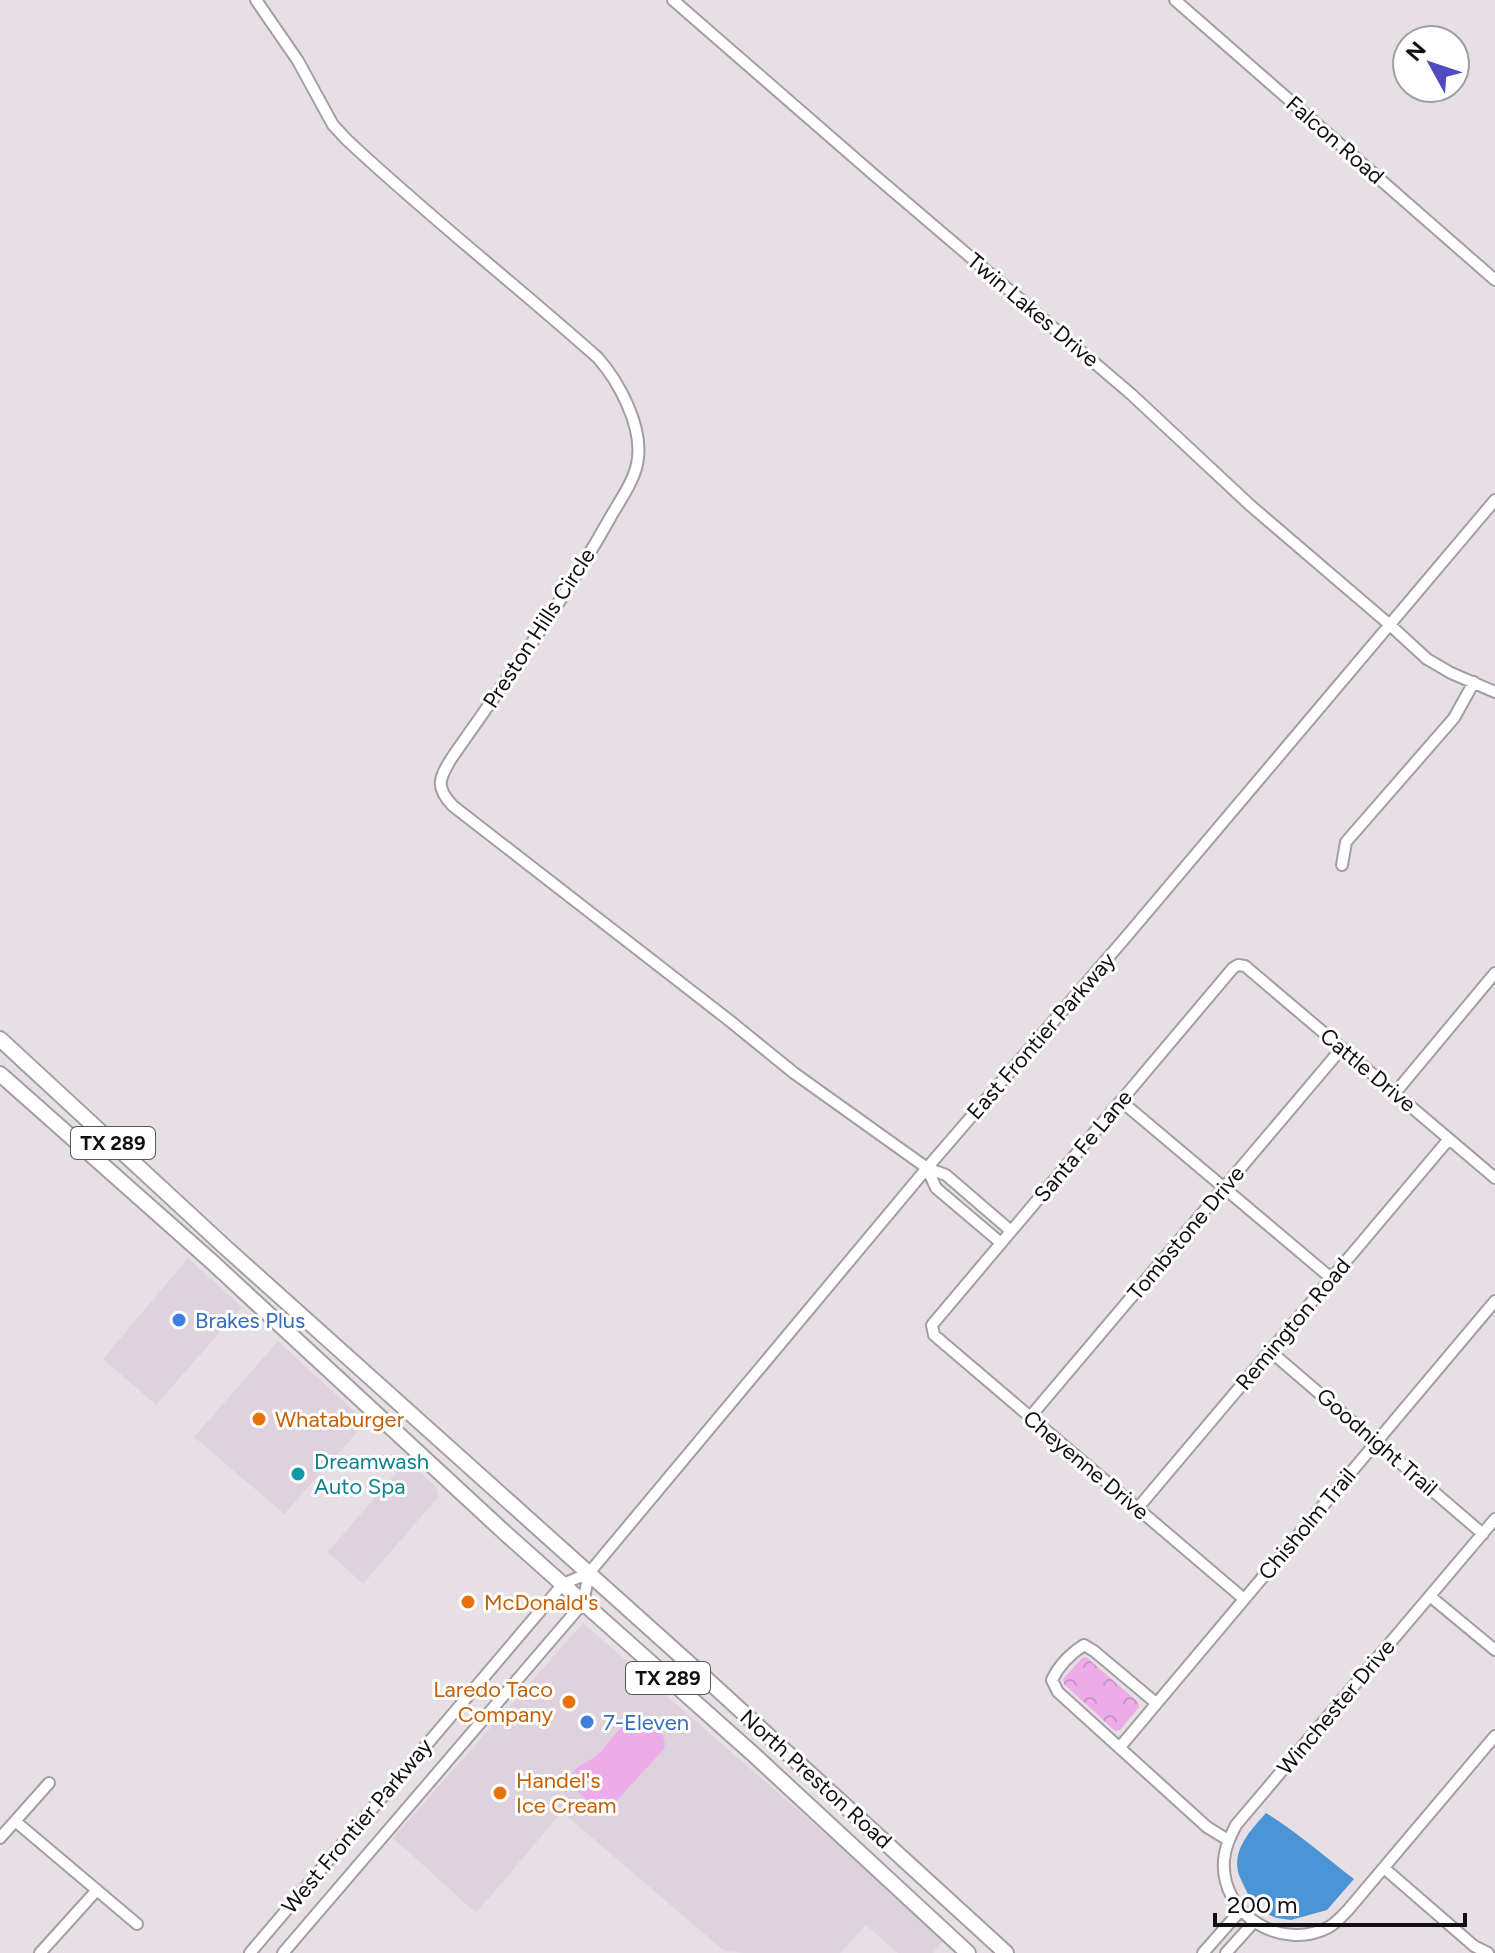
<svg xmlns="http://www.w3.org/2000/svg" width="1495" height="1953" viewBox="0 0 1495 1953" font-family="Figtree,sans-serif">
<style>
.built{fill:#ded2dd}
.grass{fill:#edace9}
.park{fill:url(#park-crowns)}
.water{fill:#4b94d5}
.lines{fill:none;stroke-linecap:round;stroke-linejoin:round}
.minor-casing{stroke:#a49ea3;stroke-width:14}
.major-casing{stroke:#a49ea3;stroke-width:18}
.minor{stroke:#fff;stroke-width:10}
.major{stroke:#fff;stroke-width:14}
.shop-dot{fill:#3f7fe0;stroke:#fff;stroke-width:3}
.food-dot{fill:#e8710a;stroke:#fff;stroke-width:3}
.culture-dot{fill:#0f9aa8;stroke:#fff;stroke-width:3}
.labels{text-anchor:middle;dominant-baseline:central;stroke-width:6;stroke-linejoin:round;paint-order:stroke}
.shield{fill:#fff;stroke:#585758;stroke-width:2}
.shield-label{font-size:20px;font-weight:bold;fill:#110f11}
.street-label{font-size:22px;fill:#110f11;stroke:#fff}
.shop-label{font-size:22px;fill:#366cbe;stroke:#fff;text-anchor:start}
.food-label{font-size:22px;fill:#c56008;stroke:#fff;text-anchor:start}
.culture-label{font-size:22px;fill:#0d838f;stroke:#fff;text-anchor:start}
</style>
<defs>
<pattern id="park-crowns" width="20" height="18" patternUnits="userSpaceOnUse" patternTransform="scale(2)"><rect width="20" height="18" fill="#edace9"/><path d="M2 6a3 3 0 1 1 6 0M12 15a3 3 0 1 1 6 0" fill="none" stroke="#ca93c7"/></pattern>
</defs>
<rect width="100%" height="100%" fill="#e6e0e5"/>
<path class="built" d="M188 1258 242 1307 156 1405 103 1359Z
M278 1341 366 1422 284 1514 194 1437Z
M407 1460 436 1487 438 1497 363 1584 328 1552Z
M583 1623 945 1938 933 1953H898L866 1925 840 1953H744L723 1950 562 1812 476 1913 393 1838Z"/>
<path class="grass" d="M642 1715C653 1723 668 1733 664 1749L609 1809 598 1810 570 1785 569 1781C576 1762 585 1766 597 1755 612 1742 622 1719 642 1715Z"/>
<path class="park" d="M1086 1657 1138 1702 1139 1707 1120 1730 1115 1731 1064 1684 1063 1679 1082 1658Z"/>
<path class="water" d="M1266 1813C1297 1832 1325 1857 1354 1879L1327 1910 1291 1920 1277 1918 1267 1914 1266 1905 1262 1900 1250 1899C1247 1891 1242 1883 1239 1875 1231 1850 1251 1830 1266 1813Z"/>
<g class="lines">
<defs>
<path id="minor" d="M256 0 298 61 333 125 347 140C428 216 515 284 598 358 619 382 642 425 638 458 636 479 620 500 610 518 563 602 506 680 451 759 439 779 435 787 453 806L730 1021 794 1073 927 1168 946 1175 1011 1231
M673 0 873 174 1131 394 1251 506 1390 625 1427 659 1451 673 1495 692
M1175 0 1495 280
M1342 865 1346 842 1454 718 1474 682
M1395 1093 1495 973
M1121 1101 1331 1278
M927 1168 936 1188 1001 1243
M1270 1351 1483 1534
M1030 1417 1342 1048
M1137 1509 1449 1139
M1495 1519 1236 1825C1230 1837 1225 1847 1224 1860 1220 1915 1282 1952 1329 1927 1336 1923 1342 1916 1348 1910L1495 1736
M1431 1597 1495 1650
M1244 1599 934 1335 932 1325 1233 968 1238 965 1245 966 1495 1178
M1156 1703 1094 1651 1084 1645C1070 1654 1059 1665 1052 1680L1058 1692 1207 1827 1228 1840
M1120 1747 1495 1301
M15 1821 137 1924
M0 1838 49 1783
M1384 1868 1474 1946 1488 1953
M40 1953 97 1890
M250 1953 563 1584 589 1573 927 1168 1126 937 1495 500
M283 1953 583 1603 589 1573
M1203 1953 1240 1911
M1226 1953 1253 1923"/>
<path id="major" d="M0 1039 225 1247 702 1675 1006 1953
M0 1074 211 1261 504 1532 753 1754 968 1953"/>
</defs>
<use href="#minor" class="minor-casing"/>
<use href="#major" class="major-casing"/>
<use href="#minor" class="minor"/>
<use href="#major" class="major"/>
</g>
<g class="shop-dot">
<circle cx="179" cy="1320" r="8"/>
<circle cx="587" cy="1722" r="8"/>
</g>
<g class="food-dot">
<circle cx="259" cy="1419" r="8"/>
<circle cx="468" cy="1602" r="8"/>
<circle cx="569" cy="1702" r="8"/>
<circle cx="500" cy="1793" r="8"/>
</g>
<circle class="culture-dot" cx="298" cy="1474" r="8"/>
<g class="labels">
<g class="shield">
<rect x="71" y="1127" width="84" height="32" rx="6"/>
<rect x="626" y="1662" width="84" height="32" rx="6"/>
</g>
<g class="shield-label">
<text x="113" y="1143">TX 289</text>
<text x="668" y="1678">TX 289</text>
</g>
<g class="street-label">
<text transform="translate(1335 140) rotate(41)">Falcon Road</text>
<text transform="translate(1033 310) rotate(40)">Twin Lakes Drive</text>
<text transform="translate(539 628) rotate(-57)">Preston Hills Circle</text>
<text transform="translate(1041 1036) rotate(-49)">East Frontier Parkway</text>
<text transform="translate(1368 1070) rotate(40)">Cattle Drive</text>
<text transform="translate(1083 1146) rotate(-50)">Santa Fe Lane</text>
<text transform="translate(1186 1233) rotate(-50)">Tombstone Drive</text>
<text transform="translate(1293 1324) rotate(-50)">Remington Road</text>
<text transform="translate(1377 1442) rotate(41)">Goodnight Trail</text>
<text transform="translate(1086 1465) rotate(40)">Cheyenne Drive</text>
<text transform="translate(1307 1524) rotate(-50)">Chisholm Trail</text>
<text transform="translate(1336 1707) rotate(-50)">Winchester Drive</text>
<text transform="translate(816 1779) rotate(42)">North Preston Road</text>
<text transform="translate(357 1826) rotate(-50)">West Frontier Parkway</text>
</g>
<g class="shop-label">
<text x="195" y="1320">Brakes Plus</text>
<text x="603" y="1722">7-Eleven</text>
</g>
<g class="food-label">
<text x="275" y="1419">Whataburger</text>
<text x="484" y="1602">McDonald's</text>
<text x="553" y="1689" text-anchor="end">Laredo Taco<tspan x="553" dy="25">Company</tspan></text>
<text x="516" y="1780">Handel's<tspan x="516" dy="25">Ice Cream</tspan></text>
</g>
<g class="culture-label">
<text x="314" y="1461">Dreamwash<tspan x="314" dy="25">Auto Spa</tspan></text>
</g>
</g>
<g transform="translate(1431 64) rotate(310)"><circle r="38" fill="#ffffff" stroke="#a09fa0" stroke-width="2"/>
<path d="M0-6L14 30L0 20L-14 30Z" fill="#514bc2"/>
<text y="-12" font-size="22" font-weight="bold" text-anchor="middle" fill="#110f11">N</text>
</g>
<path d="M1215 1913v12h250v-12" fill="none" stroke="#110f11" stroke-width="4"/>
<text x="1227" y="1913" font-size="24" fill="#110f11" stroke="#ffffff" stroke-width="6" paint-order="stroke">200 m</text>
</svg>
